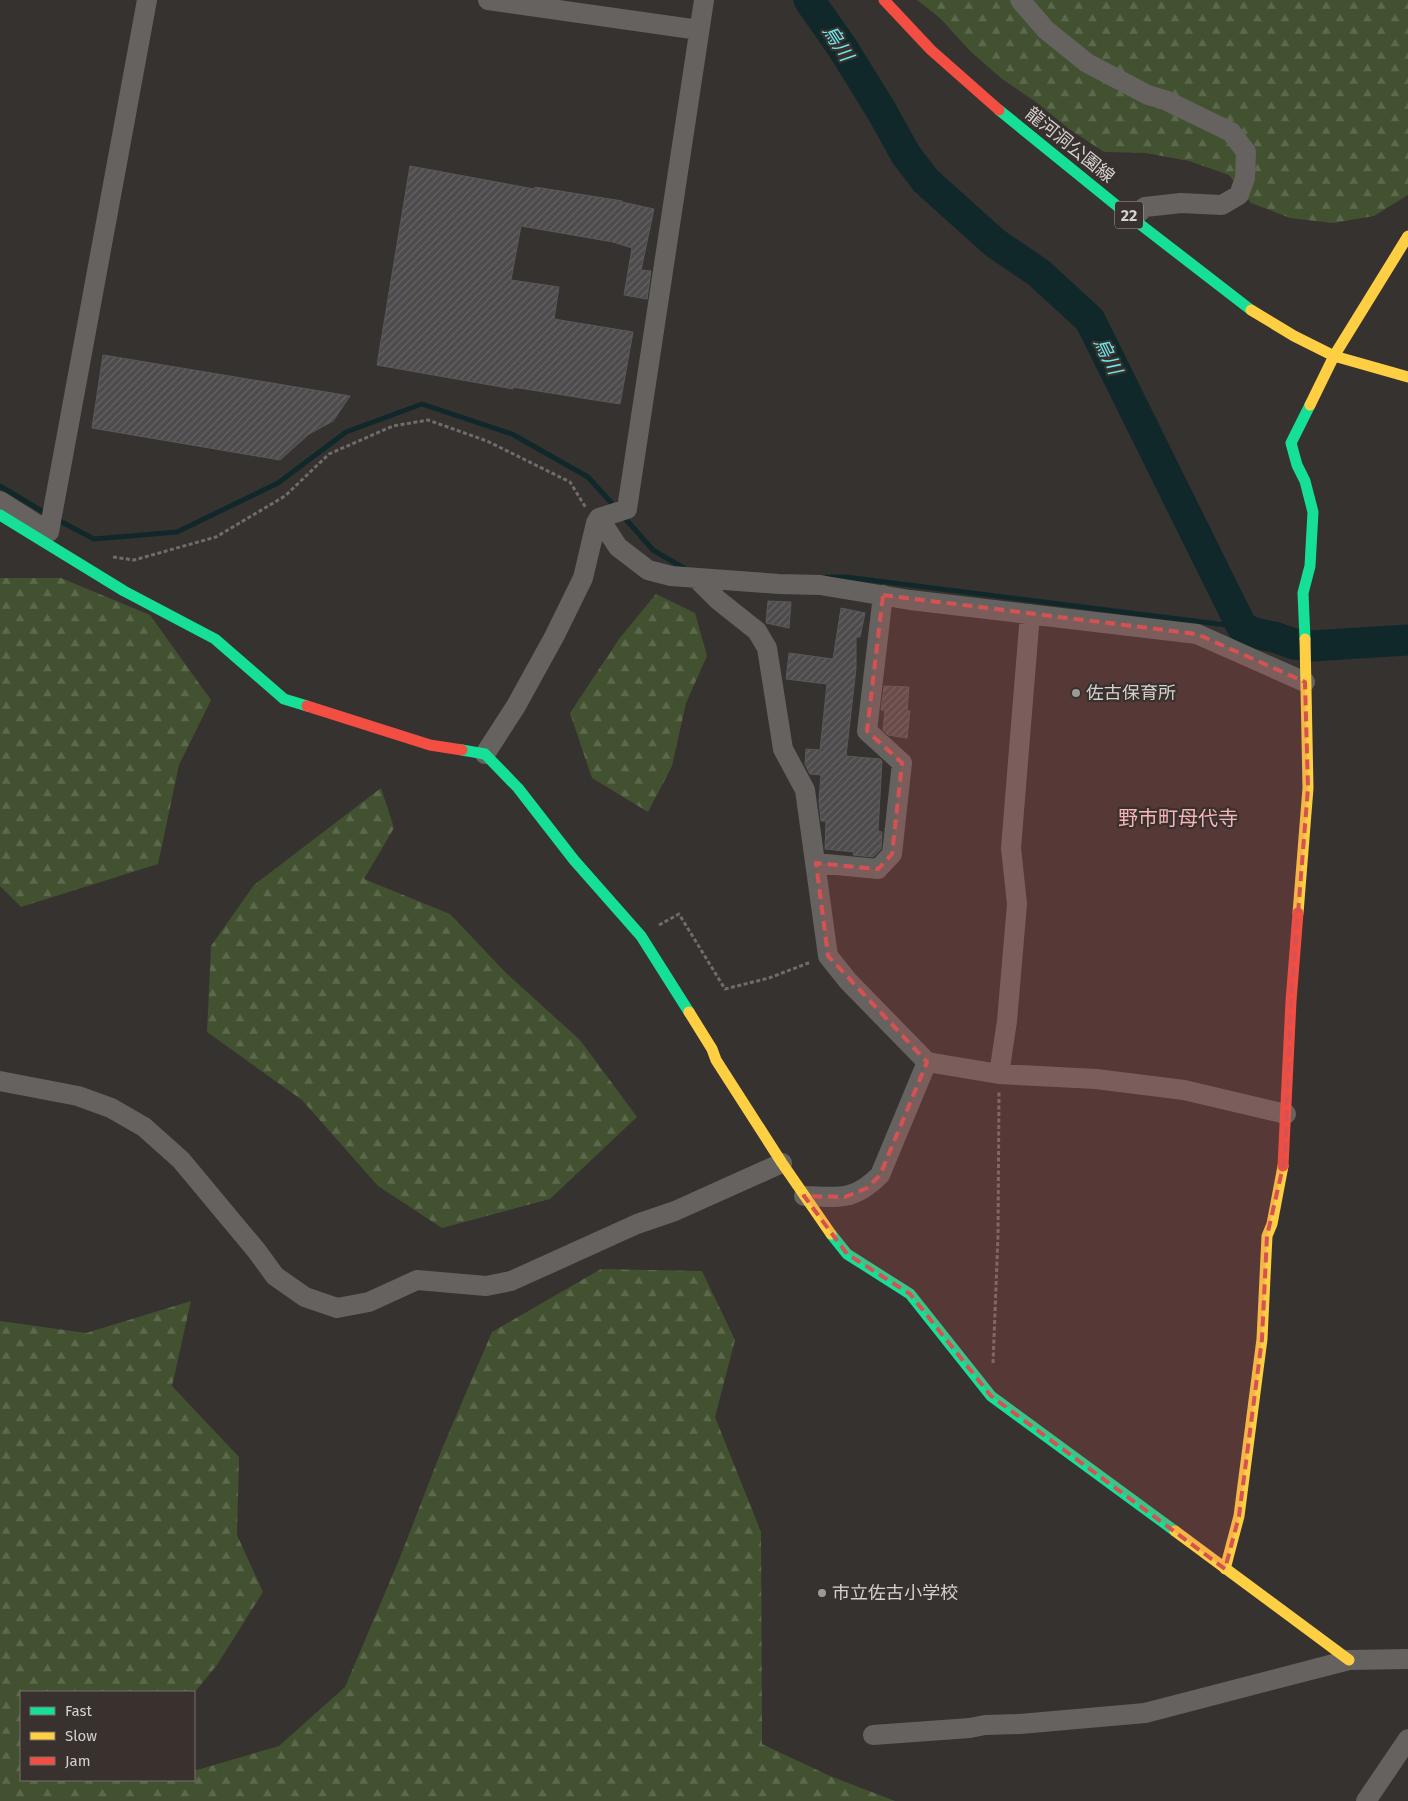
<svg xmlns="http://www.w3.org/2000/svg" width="1408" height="1801" viewBox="0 0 1408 1801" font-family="'Fira Sans','Noto Sans JP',sans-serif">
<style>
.forest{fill:url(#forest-firs)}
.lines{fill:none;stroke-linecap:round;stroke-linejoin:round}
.stream{stroke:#11282a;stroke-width:5}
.river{stroke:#11282a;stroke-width:31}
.building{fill:url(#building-hatch);stroke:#5b5859}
.path{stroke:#6f6c6b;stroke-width:3;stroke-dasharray:4 2.5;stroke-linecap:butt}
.street{stroke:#656260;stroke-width:20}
.fast{stroke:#16e098;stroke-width:11}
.slow{stroke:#ffcf43;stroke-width:11}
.jam{stroke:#f24e42;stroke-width:11}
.marked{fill:#d65252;fill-opacity:0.2;stroke:#d65252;stroke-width:4;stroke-dasharray:10 6;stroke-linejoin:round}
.poi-dot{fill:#9d9997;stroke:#38312e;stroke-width:2}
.labels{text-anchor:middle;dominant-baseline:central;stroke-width:4.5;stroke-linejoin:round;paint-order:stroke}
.shield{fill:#38312e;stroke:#a6a09f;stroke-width:1}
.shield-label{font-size:16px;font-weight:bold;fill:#d5d0cf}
.street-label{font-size:18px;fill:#d5d0cf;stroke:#38312e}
.poi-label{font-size:18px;fill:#d5d0cf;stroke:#38312e;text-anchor:start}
.water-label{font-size:19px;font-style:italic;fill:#6deaf0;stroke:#38312e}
.quarter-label{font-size:20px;fill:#f8b4b8;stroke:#38312e}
</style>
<defs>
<pattern id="forest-firs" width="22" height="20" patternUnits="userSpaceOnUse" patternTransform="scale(1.25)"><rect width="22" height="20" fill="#425130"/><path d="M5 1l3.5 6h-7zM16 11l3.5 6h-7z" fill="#5c694d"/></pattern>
<pattern id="building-hatch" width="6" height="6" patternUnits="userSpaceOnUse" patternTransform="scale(1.25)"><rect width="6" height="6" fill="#4d4b4b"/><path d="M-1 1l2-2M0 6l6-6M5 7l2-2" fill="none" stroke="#666464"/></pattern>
</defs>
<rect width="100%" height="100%" fill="#363230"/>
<path class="forest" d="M917 0H1408V195L1374 216 1333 223 1290 218 1251 203 1229 175 1189 161 1146 153 1104 152 1069 129 1036 102 1002 79 970 51 940 18Z
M0 578H61L150 615 211 700 179 765 158 864 21 907 0 886Z
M656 594 695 613 707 656 686 703 672 766 648 812 592 778 570 713 619 639Z
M381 788 394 828 364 879 450 914 506 973 580 1040 637 1117 550 1199 442 1228 378 1186 302 1100 207 1032 211 946 254 885Z
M601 1269 702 1271 735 1340 715 1417 761 1532 762 1744 830 1776 895 1801H0V1321L86 1333 191 1301 172 1386 239 1457 237 1535 263 1592 217 1665 194 1693 21 1692V1780H194V1769L197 1770 279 1746 345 1687 399 1560 442 1449 492 1332Z"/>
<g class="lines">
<path class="stream" d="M0 486 47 514
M622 515 653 550 687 570
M56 519 94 539 177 532 278 483 346 432 422 404 512 434 588 477 615 507
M827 577H846L1242 627"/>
<path class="river" d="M809 0 842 47 881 110 906 155 926 181 995 243 1039 273 1090 320 1242 627 1254 633 1274 637 1294 644 1311 646 1408 640"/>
</g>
<path class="building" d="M410 166 534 189 535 187 622 201V202L654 209 641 270 651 271 647 299 624 295 632 248 613 242 521 226 511 280 559 287 554 319 633 332 620 404 513 387V389L377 365Z
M103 355 350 396 333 421 309 434 280 460 92 428Z
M768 601 791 602 789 628 766 623Z
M841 608 865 613 860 637H856V668L846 756 880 759 882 761 878 831 882 832 881 849 873 857 853 855 854 852 825 849 826 821H821L819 801 821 775 810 774 805 764 806 749 820 750 827 684 786 679 789 653 833 659Z
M884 686 909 687 907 711H910L907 738 888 735 883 730 885 710H881Z"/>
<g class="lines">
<path class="path" d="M113 557 134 560 216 537 285 496 329 454 393 426 428 420 487 441 570 482 586 508
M659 925 679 914 725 989 769 978 811 962
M993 1363 998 1236 999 1092"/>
<path class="street" d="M488 0 699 30
M1020 0 1046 30 1087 63 1148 95 1165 100 1231 132 1246 152 1245 178 1239 195 1222 205 1181 203 1145 207 1132 218
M0 501 49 532 147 0
M599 518 627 509 704 0
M696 578 718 600 757 631 767 648 783 749 805 790 828 956 848 981 927 1062 999 1074 1096 1079 1184 1090 1286 1114
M485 754 516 706 554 637 583 578 596 523 599 518 618 547 648 570 671 576 779 584 820 585 910 600 1197 634 1305 682
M816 863 878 869 892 854 902 763 867 731 883 595
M999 1074 1007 1021 1017 904 1011 848 1030 614
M0 1081 78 1096 111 1108 144 1127 181 1160 256 1250 275 1276 305 1297 337 1308 369 1302 417 1280 486 1286 511 1281 637 1224 675 1211 782 1163
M804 1196C839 1197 853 1202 880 1175L927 1062
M873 1735 970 1728 985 1725 1020 1724 1145 1713 1349 1660 1408 1659
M1366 1801 1408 1739"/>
<path class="fast" d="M999 110 1132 218 1251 310
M0 515 124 591 215 639 284 699 307 706
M1305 639 1303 593 1310 566 1313 512 1305 481 1297 465 1291 443 1310 405
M462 750 485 754 518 788 574 860 641 936 689 1012
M831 1234 847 1254 910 1294 991 1396 1175 1531"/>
<path class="slow" d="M1251 310 1294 336 1334 356 1408 377
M1310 405 1334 356 1408 236
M1298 913 1308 788 1305 639
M689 1012 712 1049 716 1060 782 1163 831 1234
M1175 1531 1349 1660
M1225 1569 1239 1516 1262 1339 1267 1236 1272 1224 1283 1166"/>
<path class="jam" d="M884 0 931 50 999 110
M307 706 430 745 462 750
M1283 1166 1291 1001 1298 913"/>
</g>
<path class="marked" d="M883 595 1197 634 1305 682 1308 788 1291 1001 1285 1158 1267 1236 1262 1339 1239 1516 1225 1569 991 1396 910 1294 847 1254 804 1196 845 1197 867 1188 880 1175 927 1062 828 956 816 863 878 869 892 854 902 763 867 731Z"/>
<g class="poi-dot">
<circle cx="1076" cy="693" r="5"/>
<circle cx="822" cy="1593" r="5"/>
</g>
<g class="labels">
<rect class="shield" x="1115" y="201.5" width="28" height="27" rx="4"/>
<g class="shield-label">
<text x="1129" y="215">22</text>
</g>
<g class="street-label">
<text transform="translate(1070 145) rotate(39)">龍河洞公園線</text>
</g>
<g class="poi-label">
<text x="1086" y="693">佐古保育所</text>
<text x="832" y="1593">市立佐古小学校</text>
</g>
<g class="water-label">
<text transform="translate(838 43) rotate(57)">烏川</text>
<text transform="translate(1108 356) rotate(64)">烏川</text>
</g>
<g class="quarter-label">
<text x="1178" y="818">野市町母代寺</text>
</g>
</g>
<rect x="20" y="1691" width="175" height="90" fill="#38312e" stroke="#77716e"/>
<rect x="30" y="1707" width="25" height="8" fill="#16e098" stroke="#77716e"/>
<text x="65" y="1716" font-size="15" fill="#d5d0cf">Fast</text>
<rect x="30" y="1732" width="25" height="8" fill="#ffcf43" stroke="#77716e"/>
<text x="65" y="1741" font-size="15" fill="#d5d0cf">Slow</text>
<rect x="30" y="1757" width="25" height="8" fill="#f24e42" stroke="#77716e"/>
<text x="65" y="1766" font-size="15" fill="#d5d0cf">Jam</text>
</svg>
